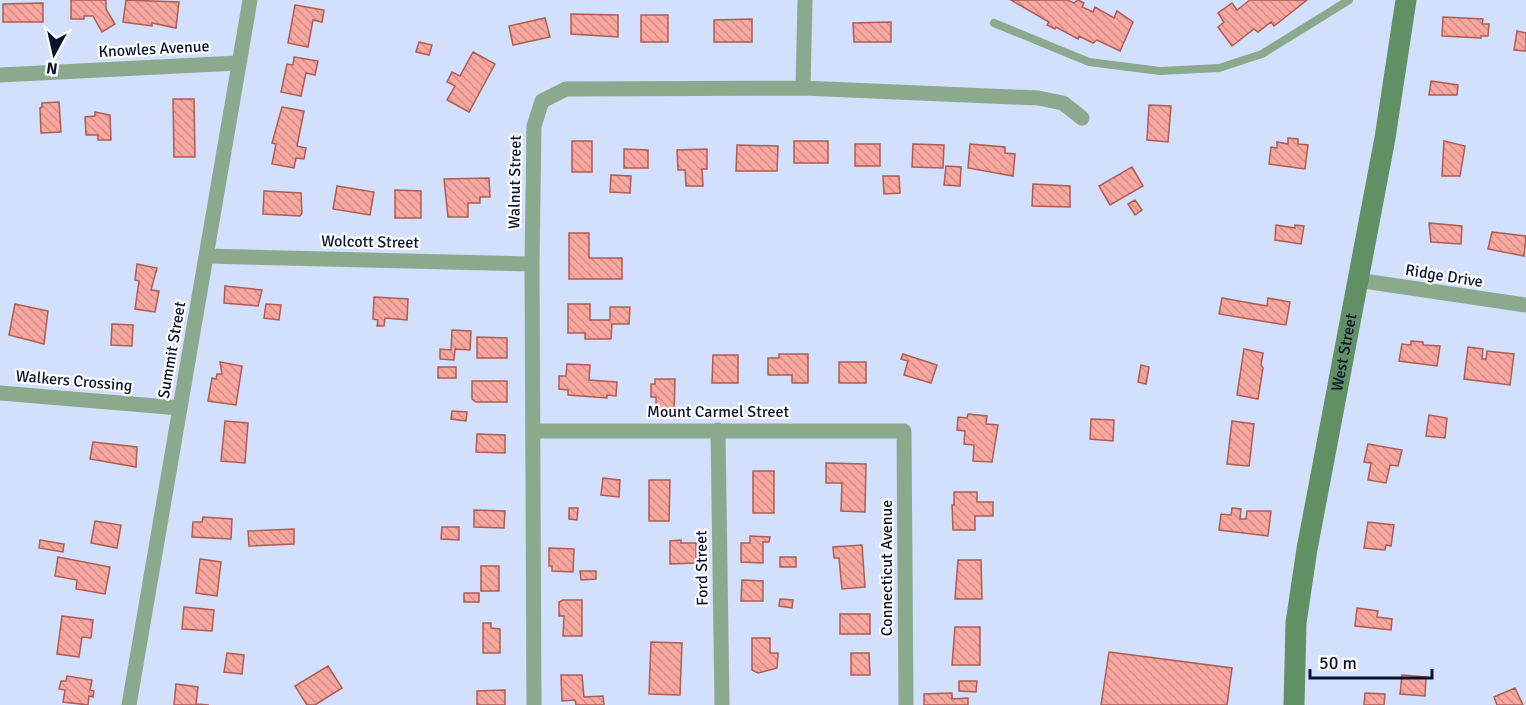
<svg xmlns="http://www.w3.org/2000/svg" width="1526" height="705" viewBox="0 0 1526 705" font-family="Signika,sans-serif">
<style>
.building{fill:url(#building-back-hatch);stroke:#af5c54;stroke-width:1.5}
.lines{fill:none;stroke-linecap:round;stroke-linejoin:round}
.service{stroke:#8baa8d;stroke-width:8}
.minor{stroke:#8baa8d;stroke-width:15}
.secondary{stroke:#619064;stroke-width:21}
.labels{text-anchor:middle;dominant-baseline:central;stroke-width:4.5;stroke-linejoin:round;paint-order:stroke}
.street-label{font-size:16px;fill:#09132d;stroke:#fff}
</style>
<defs>
<pattern id="building-back-hatch" width="6" height="6" patternUnits="userSpaceOnUse" patternTransform="scale(1.5)"><rect width="6" height="6" fill="#f8a79e"/><path d="M-1 5l2 2M0 0l6 6M5-1l2 2" fill="none" stroke="#d38f88"/></pattern>
</defs>
<rect width="100%" height="100%" fill="#d2dffd"/>
<path class="building" d="M71 0H106V9L115 24 102 32 93 16H84V19H71Z
M126 0 179 2 176 28 152 23V26L123 22Z
M1011 0H1067L1074 3 1078 0 1084 3 1082 7 1093 12 1095 7 1114 18 1117 11 1133 22 1120 51 1097 40 1093 43 1079 36 1078 39 1056 27 1055 29 1047 25 1049 22Z
M1250 0H1307L1274 26 1271 22 1258 32 1254 29 1232 46 1218 27 1224 22 1218 13 1232 3 1237 10Z
M43 3V22H3V4Z
M295 5 324 10 322 22 313 20 308 47 288 43Z
M571 14 618 15V37L571 34Z
M641 15H668V42H641Z
M1443 17 1483 19 1482 24H1489L1488 36H1481V38L1442 36Z
M545 18 550 37 513 45 509 26Z
M752 19V42H714V20Z
M891 22V42H854L853 23Z
M1517 31 1526 33V51L1514 50Z
M419 42 432 45 429 55 416 52Z
M473 52 495 64 469 112 447 100 455 86 447 82 452 72 460 76Z
M294 57 318 61 315 75 306 73 301 96 281 92 287 64 293 65Z
M1431 81 1458 85 1457 95H1429Z
M173 99H194L195 157H174Z
M59 102 61 132 41 133 40 108 42 107V103Z
M1149 105 1171 106 1168 142 1147 140Z
M282 107 304 111 297 146 306 148 304 159 296 158 294 168 272 164 276 144 272 143Z
M95 112 110 115 111 140H98V135H86L85 117 95 116Z
M1288 138 1298 139V144L1308 145 1305 169 1269 164 1271 147 1277 148V142L1288 144Z
M572 141H592V172H572Z
M794 141H828V163H794Z
M1444 141 1465 146 1460 176H1442Z
M855 144H880V166H855Z
M913 144 944 145 943 168 912 167Z
M970 144 1005 147V153L1015 154 1013 176 968 168Z
M737 145 778 146 777 171H736Z
M624 149 648 150V168H624Z
M707 149V169H702L703 186H686L685 170H678L677 150Z
M946 166 961 167 960 186 944 185Z
M1132 167 1143 186 1110 205 1099 186Z
M611 175 631 176 630 193 610 192Z
M883 176H899L900 193 884 194Z
M489 178 490 197H480V203H468V217H448L444 179Z
M1033 184 1070 186V207L1032 206Z
M337 186 374 192 370 215 333 209Z
M395 190 421 191V218H395Z
M264 191 301 193 302 213 300 216 263 214Z
M1135 200 1142 210 1135 215 1128 204Z
M1429 223 1462 226 1461 244 1431 242Z
M1276 225 1295 228V225L1304 226 1301 244 1275 240Z
M1492 232 1526 236 1524 256 1488 249Z
M569 233H589V258H622V279H569Z
M137 264 157 268 151 290 159 291 155 312 135 309 139 281 135 280Z
M225 286 262 290 258 306 224 303Z
M374 297 408 299 407 320 385 318 384 326H377L378 320 373 319Z
M1222 298 1267 306 1268 298 1290 302 1286 325 1219 314Z
M15 304 48 311 44 344 9 335Z
M266 304 281 305 279 320 264 318Z
M568 304H590V320H610V307H630L629 324H612L611 339H585V333H568Z
M112 324 133 325 132 346 111 345Z
M452 330 471 331 470 350 455 349 454 360 440 359V349L451 350Z
M477 337 507 338V358H477Z
M1411 341 1423 342V345L1440 346 1437 366 1399 361 1402 344 1411 345Z
M1468 347 1483 349 1482 359H1486L1487 351 1514 354 1510 385 1464 379Z
M1244 349 1263 353 1261 365 1263 368 1258 399 1237 395Z
M779 354H808V383H792V375H768V358H779Z
M903 354 937 365 931 383 904 375 908 361 901 359Z
M713 355H738V383H712Z
M220 362 242 366 236 405 208 401 212 378 216 379 217 374H222Z
M839 362H866V383H839Z
M567 364 590 365 589 380 617 382 616 396 607 395V398L568 395V390L559 389V376H566Z
M1141 365 1149 367 1146 384 1138 382Z
M438 367H456V378H438Z
M655 379H675L674 415 656 414V397H651V384H655Z
M472 381H507V402H476L472 399Z
M452 411 467 412 466 421 451 419Z
M968 414 987 416 986 424 998 425 992 462 973 461 974 445 964 444 965 431 957 430 958 417 967 418Z
M1429 415 1447 418 1445 438 1426 436Z
M1091 419 1114 420 1113 441 1090 439Z
M225 421 248 423 245 463 221 461Z
M1232 421 1254 424 1249 466 1227 464Z
M477 434 505 435V453L476 452Z
M93 442 137 447 136 467 90 459Z
M1368 444 1402 450 1398 466 1390 465 1386 483 1368 480 1371 463 1364 462Z
M826 463 866 464 865 512 841 511 842 483H826Z
M753 471H774V513H753Z
M603 478 620 480 619 497 601 495Z
M649 480H670L669 521H649Z
M954 492H977V502H993V516H975V530H953L952 505H954Z
M569 508H578L577 520 569 519Z
M1232 508 1241 509 1240 519H1246L1247 511H1271L1268 536 1219 530 1221 514 1231 515Z
M474 510 505 511 504 528 474 527Z
M203 517 232 519 231 539 192 537 193 522H202Z
M95 521 121 525 117 548 91 543Z
M1368 522 1394 525 1391 546 1386 545 1385 550 1364 548Z
M442 527H459V540L441 539Z
M294 529V544L249 546 248 531Z
M750 536 770 537 769 542H763V563L741 562V543H750Z
M40 540 64 544 63 552 39 548Z
M681 540V543H696V563L670 564V541Z
M862 545 865 587 842 589 839 558H834L833 547Z
M549 548 574 549 573 572 552 571V566H549Z
M58 557 110 567 105 594 76 589 77 580 55 576Z
M780 557H796V567H780Z
M200 559 221 562 217 596 196 593Z
M958 560H981L982 599H955Z
M481 566H499V591H481Z
M580 571H596V579L581 580Z
M742 580 763 581V601H741Z
M464 593H479V602H464Z
M780 599 793 600 792 608 779 606Z
M563 600H582V636H563L564 616H559V602Z
M184 607 214 610 212 631 182 629Z
M1357 608 1378 611 1377 617 1392 619 1391 630 1355 626Z
M840 614H870V634H840Z
M62 616 93 620 91 638 82 637 79 657 57 654Z
M483 623H491V628L500 629V653H483Z
M955 627H980V665H952Z
M752 638H770V653H778L777 668 758 673 752 670Z
M651 642 682 643 680 695 649 694Z
M1109 652 1232 668 1227 705H1101Z
M227 653 244 655 242 674 224 672Z
M851 653H869L870 675H851Z
M328 666 342 688 315 705H307L295 686Z
M561 675H582L584 697 603 696 604 705H576L575 700 562 701Z
M1402 675 1426 677 1425 696 1400 694Z
M67 676 92 680 90 690 94 691 93 697 89 696 88 705 63 702 65 690 59 689 61 681H66Z
M959 681H977L976 692 959 691Z
M176 684 198 687 196 704 209 705H174Z
M1515 688 1523 705H1497L1494 697Z
M505 690V705H477V691Z
M952 693V699L968 698V705H924V694Z
M1365 693 1385 694 1384 705H1364Z"/>
<g class="lines">
<path class="service" d="M994 23 1089 62 1160 71 1219 68 1262 54 1349 0"/>
<path class="minor" d="M0 75 238 63
M803 88 805 0
M206 256 532 264
M1357 280 1526 305
M0 393 180 408
M718 430 722 705
M533 431H904L906 705
M129 705 250 0
M534 705 532 264 534 126 542 101 566 89 803 88 1038 98 1063 103 1082 118"/>
<path class="secondary" id="s1" d="M1294 705 1296 623 1307 549 1385 138 1406 0"/>
</g>
<g class="labels">
<g class="street-label">
<text transform="translate(154 49) rotate(-3)">Knowles Avenue</text>
<text transform="translate(515 182) rotate(-89)">Walnut Street</text>
<text transform="translate(370 242) rotate(1)">Wolcott Street</text>
<text transform="translate(1444 276) rotate(9)">Ridge Drive</text>
<text transform="translate(172 350) rotate(-80)">Summit Street</text>
<text stroke="none"><textPath href="#s1" startOffset="357">West Street</textPath></text>
<text transform="translate(74 381) rotate(5)">Walkers Crossing</text>
<text x="718" y="412">Mount Carmel Street</text>
<text transform="translate(702 568) rotate(-91)">Ford Street</text>
<text transform="translate(887 568) rotate(-90)">Connecticut Avenue</text>
</g>
</g>
<g transform="translate(54 54) rotate(188)" stroke="#ffffff" stroke-width="4.5" paint-order="stroke">
<path d="M0-4.5L10 22L0 15L-10 22Z" fill="#09132d"/>
<text y="-9" font-size="16" font-weight="bold" text-anchor="middle" fill="#09132d">N</text>
</g>
<path d="M1310 669v9h122v-9" fill="none" stroke="#09132d" stroke-width="3"/>
<text x="1319" y="669" font-size="18" fill="#09132d" stroke="#ffffff" stroke-width="4.5" paint-order="stroke">50 m</text>
</svg>
